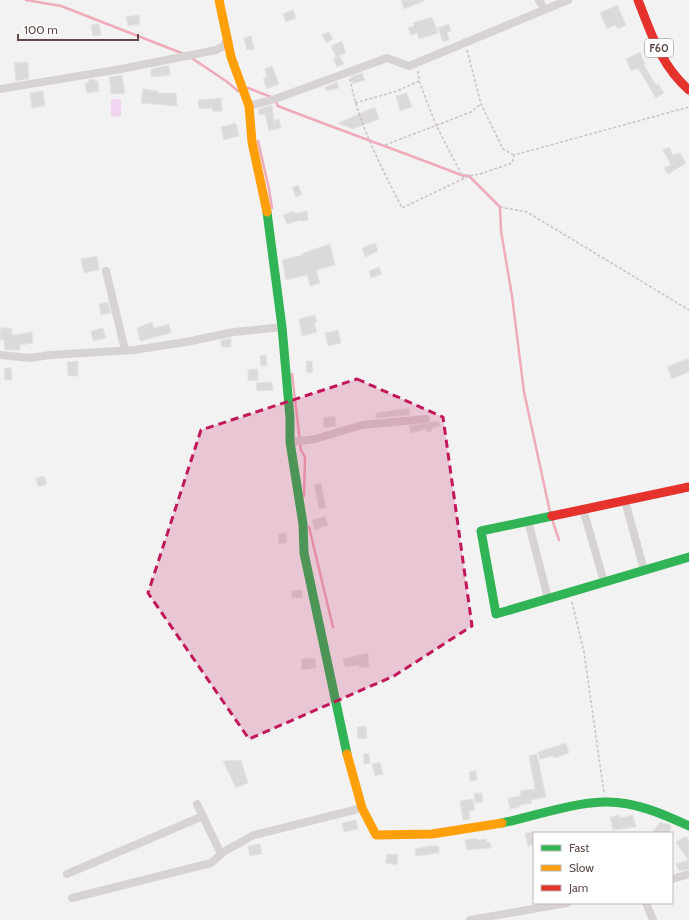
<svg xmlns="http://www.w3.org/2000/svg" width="689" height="920" viewBox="0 0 689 920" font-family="Cabin,sans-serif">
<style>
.green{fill:#f0d6f1}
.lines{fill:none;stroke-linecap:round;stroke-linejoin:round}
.stream{stroke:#efabb9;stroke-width:2.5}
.building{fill:#dbd9d9;stroke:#e5e4e3}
.path{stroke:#cdc0c9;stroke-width:1.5;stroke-dasharray:3 2;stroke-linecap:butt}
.street{stroke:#d8d3d3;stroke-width:8}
.fast{stroke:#30b455;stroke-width:9}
.slow{stroke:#ff9f0a;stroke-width:9}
.jam{stroke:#e5322d;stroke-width:9}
.marked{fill:#c2185b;fill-opacity:0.2;stroke:#c2185b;stroke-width:3;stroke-dasharray:8 5;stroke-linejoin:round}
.labels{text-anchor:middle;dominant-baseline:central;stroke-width:3.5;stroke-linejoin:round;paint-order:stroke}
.shield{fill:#fff;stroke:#8f807f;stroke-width:1}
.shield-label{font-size:11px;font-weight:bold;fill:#5f4a48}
</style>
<rect width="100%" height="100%" fill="#f2f2f2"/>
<path class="green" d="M111 99H121V116L111 117Z"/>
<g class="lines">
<path class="stream" d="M26 0 61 6 184 54
M190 57 226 81 238 91
M248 88 271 97
M275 99 278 106C339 130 400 151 461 175L469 176 500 207 501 231 512 296 524 392 550 512
M258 141 269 189 272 208
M292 374 301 450 305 457 304 496
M552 519 559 540
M309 527 333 627"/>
</g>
<path class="building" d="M401 0H424V1L404 9Z
M617 5 626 25 618 29 615 25 607 29 600 13Z
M293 10 296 18 286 22 283 14Z
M139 15 140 24 128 26 126 17Z
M432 17 438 33 419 39 417 33 411 35 408 28 414 26 413 23Z
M99 24 101 35 93 36 91 25Z
M449 24 451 31 447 32 449 40 443 42 438 28Z
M329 32 333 39 326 43 322 35Z
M251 36 254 49 247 50 244 38Z
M342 41 346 53 336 57 331 46Z
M640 52 645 64 644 65 656 85 658 84 664 93 656 98 638 68 631 71 626 59Z
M340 56 344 64 337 67 333 59Z
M28 62 29 79 16 81 14 63Z
M169 65 170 75 151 77V69Z
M272 66 279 84 267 89 263 79 267 77 265 69Z
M362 73 365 80 353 84 350 77Z
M122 75 125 93 111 94 109 77Z
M94 79 95 81H98L99 91 87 93 85 83 89 82 88 80Z
M337 82 339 88 326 91 325 87Z
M143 89 158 91V93H176L177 106 141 103Z
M43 91 45 106 32 108 30 93Z
M407 93 412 107 400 111 396 96Z
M221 98 222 111 213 112 212 108 199 109 198 100Z
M272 105 274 121 279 119 281 128 269 131 265 114 259 115 258 109Z
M375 107 379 119 353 129 338 123Z
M236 123 239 136 224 140 221 127Z
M669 147 673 155 680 153 686 163 668 174 664 168 671 165 663 150Z
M298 185 302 194 296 197 292 187Z
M294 211V214L307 211 308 220 301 221V220L287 224 283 215Z
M375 243 378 251 365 257 362 248Z
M330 244 335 265 316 270 320 283 310 286 307 275 286 280 282 260 303 255V253Z
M97 256 99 270 84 273 81 259Z
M379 267 382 274 371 278 369 271Z
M108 302 111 313 101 315 99 304Z
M315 315 317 322H314L317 332 302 336 299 319Z
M152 322 154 328 169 324 171 333 140 341 137 328Z
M0 328H12V335L32 332 33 343 20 345V350H5L4 340H0Z
M103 328 106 338 93 341 91 331Z
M338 330 341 343 328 346 325 333Z
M231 338V347H221V340Z
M266 355 267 366H261L260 356Z
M689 358V372L672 379 667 367Z
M78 361V376H68L67 362Z
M306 361H312L313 372 307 373Z
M4 368H11L12 380H5Z
M258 369V380L248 381V370Z
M272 382 273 390 257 391 256 383Z
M409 408 410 415 376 418V413Z
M335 416 336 426 324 428 323 418Z
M439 421 440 426 432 428V431L426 432V429L411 433 409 426Z
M44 476 47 484 38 487 36 478Z
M321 483 326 508 319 509 314 485Z
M325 516 328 525 315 530 312 520Z
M286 533 287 543 279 544 278 534Z
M302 590V598H292L291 591Z
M368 653 369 667 359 668V665L345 667 343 659Z
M315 658 316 668 302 670 301 659Z
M366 726 367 738 358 739 357 727Z
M566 743 569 753 554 758 553 756 540 759 538 752Z
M369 753 370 763 364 764 363 754Z
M537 754 546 797 531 800 532 803 520 805V807L510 809 508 798 521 796 520 791 535 789 529 756Z
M241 760 248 783 236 788 223 761Z
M380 762 383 774 375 776 372 764Z
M476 771 477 780 470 781 469 772Z
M474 793H482L483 802 475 803Z
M473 799 475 810 469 811 470 819 463 820 460 801Z
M619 815 620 818 633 815 636 827 613 830 610 817Z
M356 820 358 829 344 832 342 823Z
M660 822 670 825 671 829 668 833H652Z
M534 832V844L528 846 525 833Z
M686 836 689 841V869L679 871 676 864 688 860 676 842Z
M476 838 477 840 486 839 487 842H490L491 848 467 850 465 840Z
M260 844 262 854 250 856 248 846Z
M430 846H439V853L416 856 415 849Z
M387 854 398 855 397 865 386 863Z"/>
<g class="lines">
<path class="path" d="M467 50 481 104 503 149 514 155
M418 71 419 81 436 125 464 179
M350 79C359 126 381 166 402 208L469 176 480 174 512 163 514 155 689 107
M355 103 397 91 419 81
M385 145 471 112 481 104
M500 207 527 212 689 310
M572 602 584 652 604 793"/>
<path class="street" d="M539 0 544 9
M0 89 121 69 216 50 224 46 227 39
M249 106 275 99 387 58 409 66 568 0
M106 271 125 350
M0 355 30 358 50 355 134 350 186 342 234 332 282 327
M290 442 315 439 362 425 426 419
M625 501 644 570
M583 509 604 582
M528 521 548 598
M197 804 221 854
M67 874 203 816
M672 879 689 874
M72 898 211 863 225 851 254 835 362 808
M646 903 653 920
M470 920 567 903"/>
<path class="fast" d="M267 212 282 327 290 418V442L303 524 304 553 347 754
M552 516 481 531 496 614 689 557
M502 823C536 816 570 803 604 802 634 801 663 814 689 826"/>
<path class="slow" d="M219 0 231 57 249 106 252 142 267 212
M347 754 362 808 376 835 432 834 502 823"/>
<path class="jam" d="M638 0C651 33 661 66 689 90
M552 516 689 487"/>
</g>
<path class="marked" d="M357 379 443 417 472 626 394 676 249 739 148 593 201 430Z"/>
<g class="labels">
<rect class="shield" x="645" y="39" width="28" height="18" rx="3"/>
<g class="shield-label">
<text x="659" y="48">F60</text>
</g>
</g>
<rect x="533" y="832" width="140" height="72" fill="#ffffff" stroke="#bfb7b6"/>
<rect x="541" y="845" width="20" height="6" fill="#30b455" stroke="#bfb7b6"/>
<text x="569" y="852" font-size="12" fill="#5f4a48">Fast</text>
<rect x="541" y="865" width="20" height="6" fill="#ff9f0a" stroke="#bfb7b6"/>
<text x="569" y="872" font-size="12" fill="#5f4a48">Slow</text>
<rect x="541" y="885" width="20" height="6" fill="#e5322d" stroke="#bfb7b6"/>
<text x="569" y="892" font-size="12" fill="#5f4a48">Jam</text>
<path d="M18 34v6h120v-6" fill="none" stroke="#5f4a48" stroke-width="2"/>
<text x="24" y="34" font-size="12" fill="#5f4a48" stroke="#ffffff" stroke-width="3" paint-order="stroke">100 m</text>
</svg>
